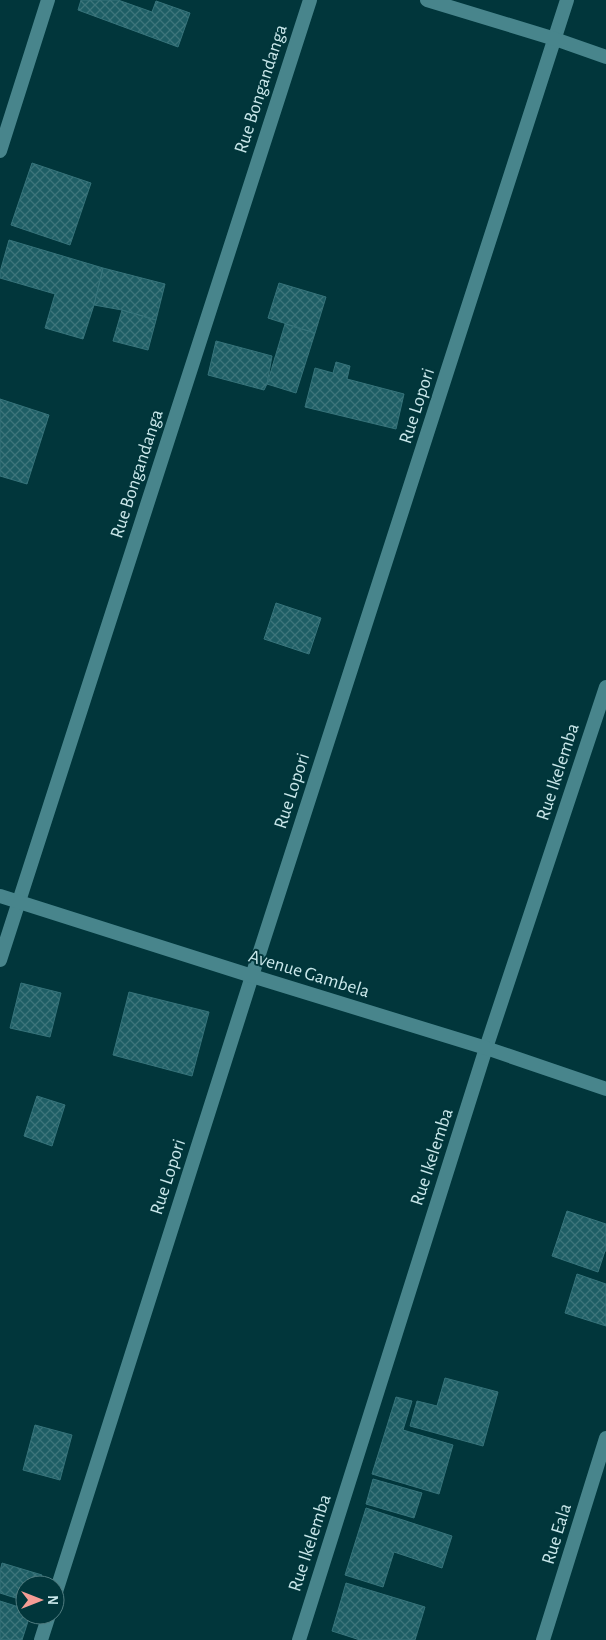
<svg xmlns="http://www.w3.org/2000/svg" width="606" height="1640" viewBox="0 0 606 1640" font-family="'Alegreya Sans',sans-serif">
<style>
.building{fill:url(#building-cross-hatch);stroke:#36737a}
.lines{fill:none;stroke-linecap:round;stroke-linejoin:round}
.minor{stroke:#48858c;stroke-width:14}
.tertiary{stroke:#48858c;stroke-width:14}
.labels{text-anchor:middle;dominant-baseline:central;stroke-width:4;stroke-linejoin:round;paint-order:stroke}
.street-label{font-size:19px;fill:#c9e7ea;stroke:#01363b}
</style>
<defs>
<pattern id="building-cross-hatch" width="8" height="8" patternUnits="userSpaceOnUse" patternTransform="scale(1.25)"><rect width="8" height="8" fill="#1e5e65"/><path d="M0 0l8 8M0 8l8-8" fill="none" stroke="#3d757b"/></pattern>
</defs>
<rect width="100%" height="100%" fill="#01363b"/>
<path class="building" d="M81 0H118L152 12 156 1 190 13 178 47 78 10Z
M32 163 91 183 70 245 11 225Z
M9 240 103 268 94 305 83 339 45 328 55 294 0 278V272Z
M103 268 165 284 156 320 122 310 94 305Z
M279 283 326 297 315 333 268 318Z
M122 310 156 320 148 350 113 341Z
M285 324 315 333 296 393 267 384Z
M216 341 272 356 267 384 264 390 208 375Z
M336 362 350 366 347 379 404 394 396 429 305 407 315 368 333 373Z
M0 399 49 415 27 484 0 476Z
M276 603 321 618 309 654 264 639Z
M21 983 61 993 50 1037 10 1028Z
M129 992 209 1012 192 1076 113 1055Z
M37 1096 65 1105 52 1146 24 1136Z
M567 1211 606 1224V1251H605L598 1272 552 1256Z
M577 1274 606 1284V1326L565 1313Z
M445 1378 498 1392 483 1446 410 1426 417 1401 437 1406Z
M396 1397 412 1401 403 1430 453 1445 439 1494 372 1474Z
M35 1425 72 1435 60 1480 23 1470Z
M373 1479 422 1493 414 1518 366 1504Z
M366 1508 452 1536 442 1568 394 1552 383 1587 345 1575Z
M2 1563 42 1575 39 1585H25V1601L0 1593V1571Z
M346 1583 425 1607 415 1640H360L332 1631Z
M0 1601 25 1609V1615H30L22 1640H0Z"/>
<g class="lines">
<path class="minor" d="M0 151 48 0
M0 960 310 0
M55 1595 252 976 567 0
M41 1640 49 1615
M299 1640 486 1048 606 687
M543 1640 606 1438"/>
<path class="tertiary" d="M427 0 555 39 606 57
M0 896 252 976 486 1048 606 1089"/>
</g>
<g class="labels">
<g class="street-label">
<text transform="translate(261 89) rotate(-72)">Rue Bongandanga</text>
<text transform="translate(417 406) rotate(-72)">Rue Lopori</text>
<text transform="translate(137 474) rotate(-72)">Rue Bongandanga</text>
<text transform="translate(558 772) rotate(-72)">Rue Ikelemba</text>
<text transform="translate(292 791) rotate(-72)">Rue Lopori</text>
<text transform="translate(309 974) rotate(17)">Avenue Gambela</text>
<text transform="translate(432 1157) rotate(-72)">Rue Ikelemba</text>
<text transform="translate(168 1177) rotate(-72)">Rue Lopori</text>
<text transform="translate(557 1534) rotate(-73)">Rue Eala</text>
<text transform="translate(310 1543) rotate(-72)">Rue Ikelemba</text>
</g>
</g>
<g transform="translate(40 1600) rotate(90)"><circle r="24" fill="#01363b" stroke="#517d81"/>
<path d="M0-4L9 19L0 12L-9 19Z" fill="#f59c95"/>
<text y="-8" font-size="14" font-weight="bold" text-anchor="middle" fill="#c9e7ea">N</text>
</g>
</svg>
